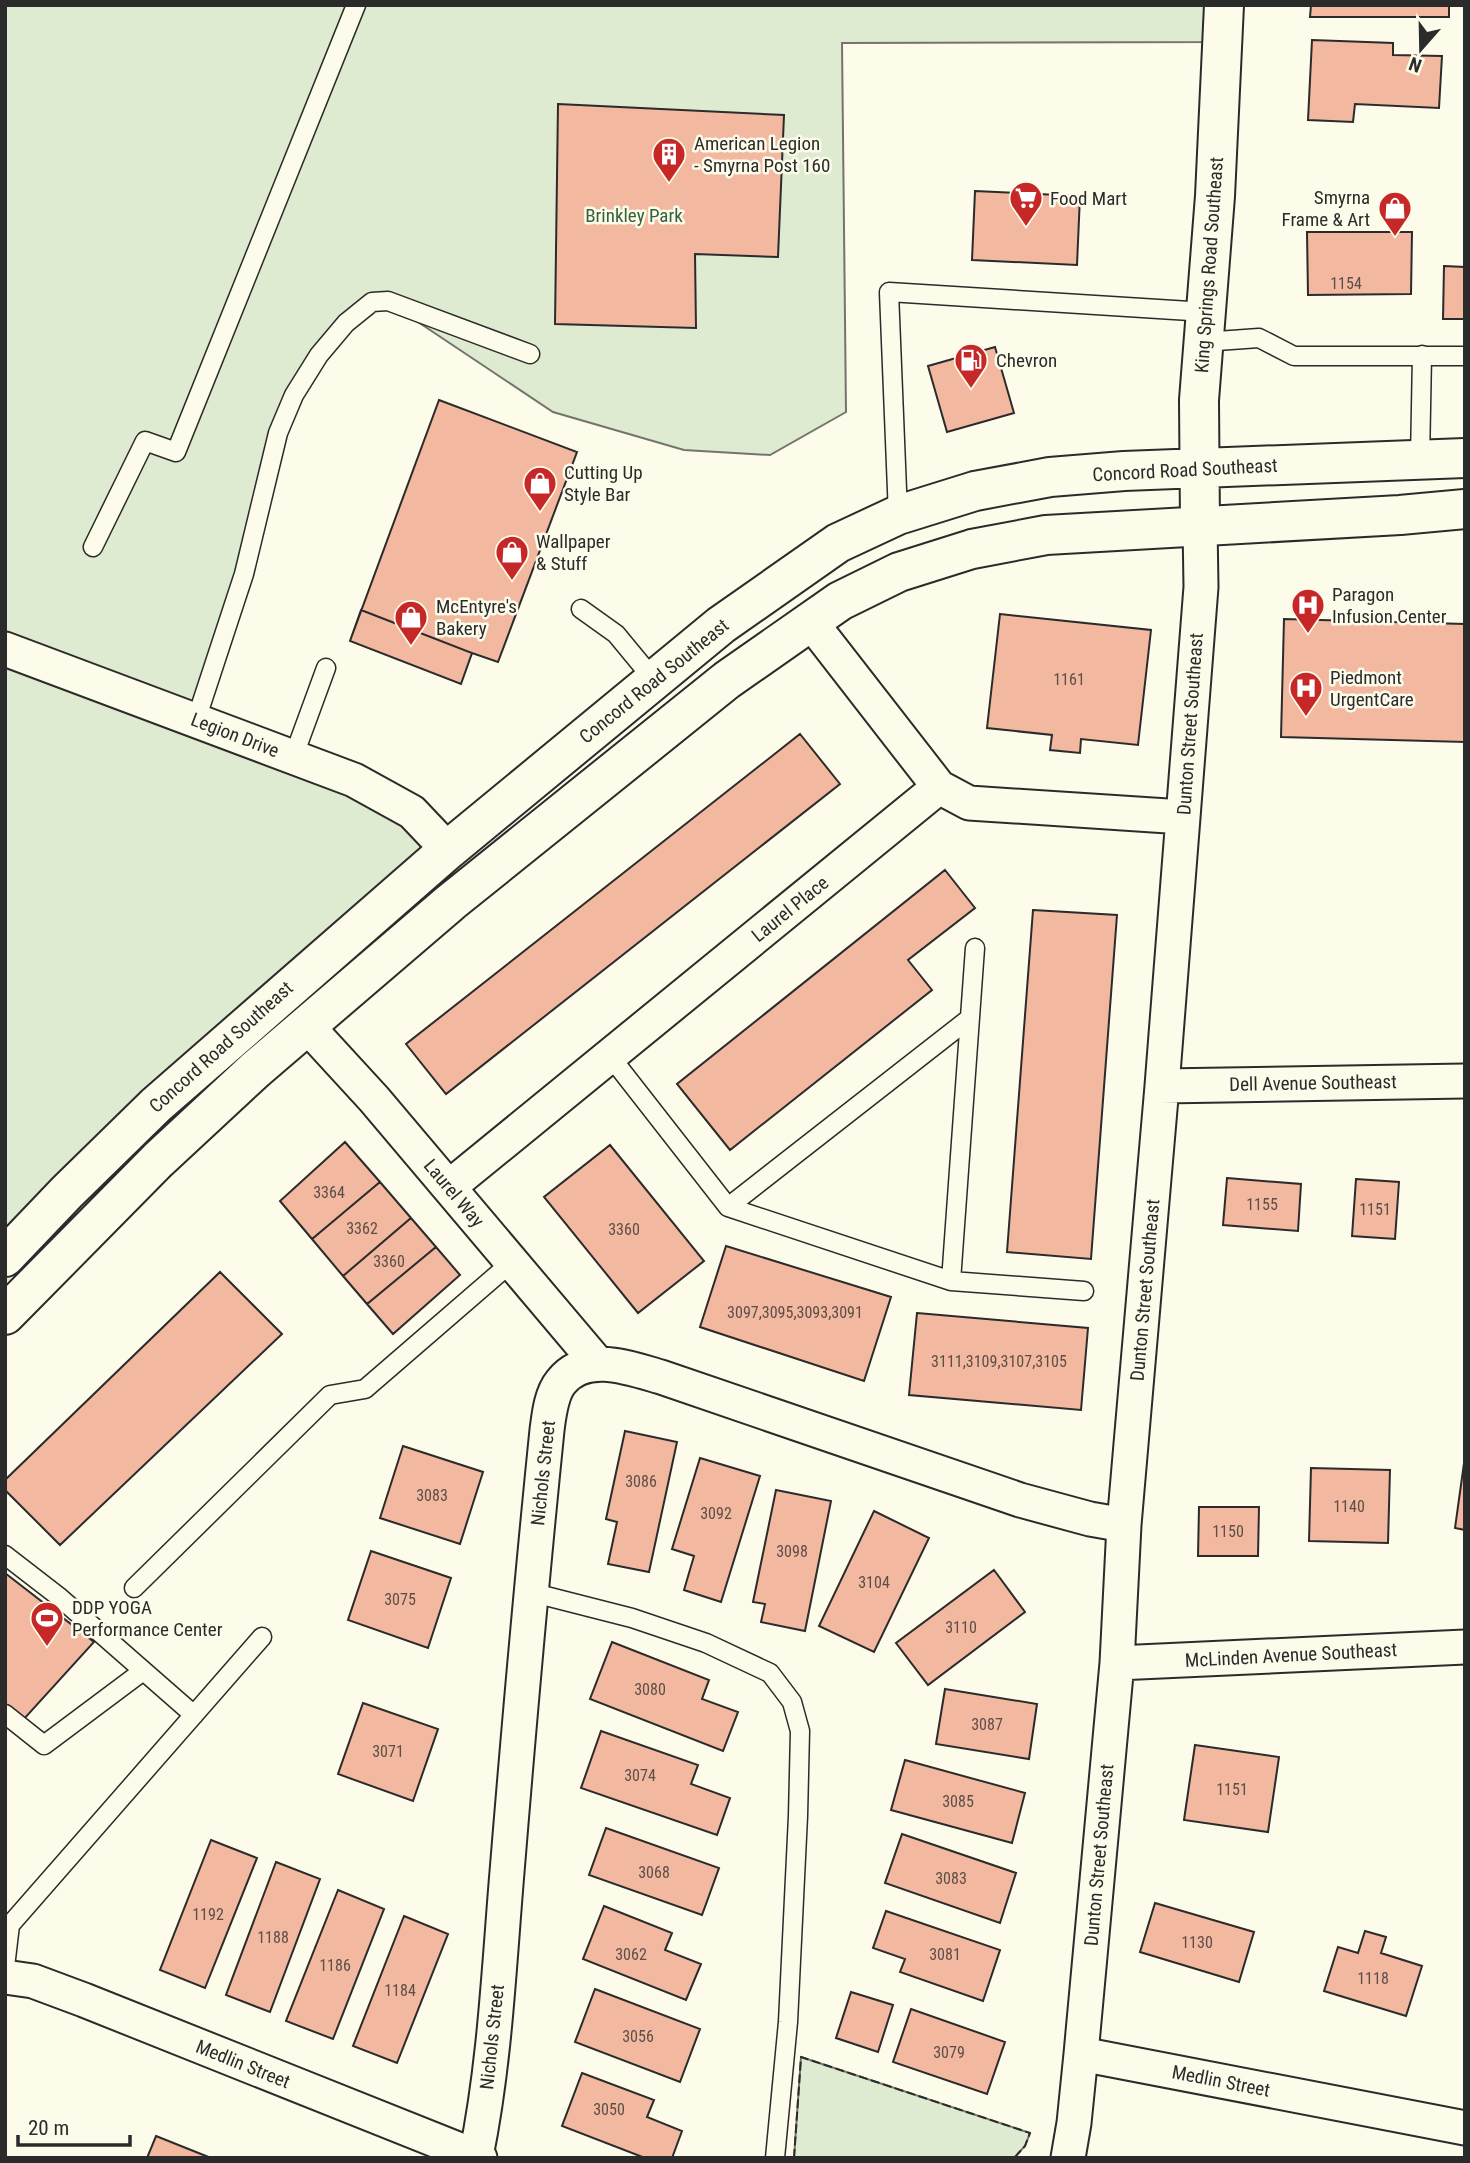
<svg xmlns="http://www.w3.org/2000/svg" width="1470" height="2163" viewBox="0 0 1470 2163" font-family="'Roboto Condensed',sans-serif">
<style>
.green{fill:#deebd1;stroke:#74746e;stroke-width:2}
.building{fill:#f2b8a0;stroke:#2b2b2b;stroke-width:2}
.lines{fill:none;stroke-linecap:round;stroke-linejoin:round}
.lane-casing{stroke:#2b2b2b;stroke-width:21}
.street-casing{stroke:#2b2b2b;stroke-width:37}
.secondary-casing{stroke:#2b2b2b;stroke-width:42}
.lane{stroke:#fdfbea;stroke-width:18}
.street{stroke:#fdfbea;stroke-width:33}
.secondary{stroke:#fdfbea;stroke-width:38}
.fence{stroke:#2b2b2b;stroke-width:2;stroke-dasharray:9 3.5;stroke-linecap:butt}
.labels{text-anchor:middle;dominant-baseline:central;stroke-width:5;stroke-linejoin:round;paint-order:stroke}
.number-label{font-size:16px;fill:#5d4e48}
.poi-label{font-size:19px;fill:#2b2b2b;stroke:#fdfbea;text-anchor:start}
.park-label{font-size:19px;fill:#34623c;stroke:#fdfbea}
.street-label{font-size:19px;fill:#2b2b2b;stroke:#fdfbea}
</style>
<rect width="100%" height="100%" fill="#fdfbea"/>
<path class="green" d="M5 5H1224L1223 42 842 43 846 412 770 455 684 450 553 412 388 302H372L294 395 196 719 293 758 460 862 5 1305Z
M801 2057 1030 2133 1025 2146 1014 2158H794Z"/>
<path class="building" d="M1311 5H1449V17H1310Z
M1312 40 1393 43V55L1442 56 1439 108 1355 104 1353 122 1308 120Z
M558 104 784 115 778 257 695 254 696 328 555 324Z
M975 191 1080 196 1077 265 972 260Z
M1307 232H1412L1411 294 1308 295Z
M1444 266 1465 267V319H1443Z
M995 347 1014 413 947 432 928 366Z
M439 400 577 452 498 662 472 653 461 684 350 641Z
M361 610 472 653 461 684 350 641Z
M1000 614 1151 630 1138 745 1081 739 1080 753 1050 750 1052 735 987 728Z
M1284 619 1465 624V742L1281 737Z
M800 734 840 784 446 1094 406 1044Z
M945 870 975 908 908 960 932 990 730 1150 677 1084Z
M1033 910 1117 915 1091 1259 1007 1252Z
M345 1142 380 1182 312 1239 280 1201Z
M610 1145 704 1261 638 1313 544 1197Z
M1227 1178 1301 1184 1298 1231 1223 1225Z
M1356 1179 1399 1182 1395 1239 1352 1236Z
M380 1182 411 1218 343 1276 312 1239Z
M411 1218 436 1247 367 1304 343 1276Z
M726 1246 891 1297 864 1381 700 1327Z
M436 1247 460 1275 393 1334 367 1304Z
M220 1272 282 1334 60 1545 5 1490V1480Z
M917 1313 1088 1328 1081 1410 909 1395Z
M625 1431 677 1442 649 1572 608 1564 617 1522 606 1519Z
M403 1446 483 1472 460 1544 380 1518Z
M1465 1456V1530L1455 1528Z
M700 1458 760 1476 721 1602 684 1590 694 1556 672 1549Z
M1311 1468 1390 1470 1388 1543 1309 1541Z
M776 1490 831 1501 805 1631 761 1622 765 1604 753 1602Z
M1199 1507H1259L1258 1556H1198Z
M874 1511 929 1538 874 1652 819 1626Z
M371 1551 451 1578 428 1648 348 1620Z
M994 1570 1025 1612 928 1685 896 1643Z
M5 1573 94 1642 24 1719 5 1704Z
M612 1642 709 1680 702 1699 738 1712 723 1751 590 1699Z
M945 1689 1037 1704 1029 1759 936 1744Z
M363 1703 438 1729 413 1801 338 1774Z
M601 1731 698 1765 691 1784 730 1798 717 1835 581 1788Z
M1195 1745 1279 1757 1268 1832 1184 1820Z
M905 1760 1025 1793 1012 1843 891 1810Z
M606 1828 719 1868 702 1915 589 1875Z
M902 1834 1016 1873 1000 1923 885 1883Z
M211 1840 257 1858 205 1988 160 1970Z
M276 1862 320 1879 270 2012 226 1995Z
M338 1890 384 1909 333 2039 286 2021Z
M1155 1903 1254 1932 1239 1982 1140 1952Z
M604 1906 672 1933 665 1950 701 1964 686 2000 583 1959Z
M886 1911 1000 1950 983 2001 900 1972 905 1959 873 1948Z
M404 1916 448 1934 397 2063 353 2046Z
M1365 1931 1386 1937 1381 1953 1422 1966 1406 2016 1324 1991 1338 1947 1358 1953Z
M595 1989 700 2029 680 2082 575 2042Z
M851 1992 893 2005 878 2052 836 2038Z
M911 2009 1005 2042 987 2094 893 2062Z
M582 2073 654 2100 647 2117 682 2131 672 2158H645L562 2126Z
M156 2136 211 2158H147Z"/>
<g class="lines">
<defs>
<path id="lane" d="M1203 342 1259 338 1294 356H1465
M1420 460 1422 355
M898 515 889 292 1206 312
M93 547 145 441 176 452 356 5
M581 609 616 634 654 680
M196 720 244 574 278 433 294 395 319 355 346 323 372 302 388 301 530 354
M293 758 326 668
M610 1056 728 1207 970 1018
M728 1207 951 1281 1084 1291
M951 1281 975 948
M5 1555 58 1596 194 1715
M134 1588 330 1395 365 1389 512 1262
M530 1592 632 1618 706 1643 770 1673 792 1702 800 1731 798 1816 788 2022 775 2158
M5 1714 44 1745 143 1671
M5 1967 10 1925 262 1637"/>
<path id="street" d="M810 621 939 787 969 803 1183 817
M5 649 354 780 412 812 448 850
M307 1026 374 1099 598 1364
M1162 1086 1465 1081
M449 1187 939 787
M1117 1663 1465 1647
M5 1977 33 1981 84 2000 480 2158
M1081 2054 1465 2128
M476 2156C495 2063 499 1967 507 1872 519 1725 532 1577 547 1430 549 1415 551 1394 561 1382 585 1351 630 1368 661 1377L1020 1500 1090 1519 1124 1525
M1068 2158 1074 2123 1081 2054 1117 1663 1124 1525 1162 1086 1201 587 1200 525"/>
<path id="secondary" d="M1200 525 1199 400 1215 196 1224 5
M5 1257 67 1192 156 1105 448 850 721 625 838 543 898 515 975 491 1050 477 1124 471 1465 458
M5 1315 158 1160 255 1070 451 902 727 680 840 601 899 572 972 549 1046 535 1400 515 1465 509"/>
</defs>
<use href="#lane" class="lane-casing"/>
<use href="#street" class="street-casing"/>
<use href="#secondary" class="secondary-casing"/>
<use href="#lane" class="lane"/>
<use href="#street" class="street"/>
<use href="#secondary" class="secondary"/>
<path class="fence" d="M794 2158 801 2057 1030 2133 1025 2146 1014 2158"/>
</g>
<defs>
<symbol id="building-pin" viewBox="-11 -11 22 30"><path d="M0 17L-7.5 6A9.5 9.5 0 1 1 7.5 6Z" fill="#c62828" stroke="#fdfbea"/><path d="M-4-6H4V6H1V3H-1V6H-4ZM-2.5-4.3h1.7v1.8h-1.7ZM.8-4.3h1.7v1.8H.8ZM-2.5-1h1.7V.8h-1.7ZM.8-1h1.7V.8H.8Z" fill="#fff"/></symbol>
<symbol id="supermarket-pin" viewBox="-11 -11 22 30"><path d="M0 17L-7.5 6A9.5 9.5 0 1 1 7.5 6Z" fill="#c62828" stroke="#fdfbea"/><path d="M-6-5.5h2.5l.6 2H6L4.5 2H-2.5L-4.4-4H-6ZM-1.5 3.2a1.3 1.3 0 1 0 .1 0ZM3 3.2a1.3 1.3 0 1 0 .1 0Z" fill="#fff"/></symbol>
<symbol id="shop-pin" viewBox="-11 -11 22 30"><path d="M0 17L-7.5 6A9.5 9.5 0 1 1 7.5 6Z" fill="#c62828" stroke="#fdfbea"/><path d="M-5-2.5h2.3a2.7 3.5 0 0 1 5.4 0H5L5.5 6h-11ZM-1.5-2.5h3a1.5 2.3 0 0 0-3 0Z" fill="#fff"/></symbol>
<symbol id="fuel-pin" viewBox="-11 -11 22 30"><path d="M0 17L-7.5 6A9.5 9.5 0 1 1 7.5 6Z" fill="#c62828" stroke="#fdfbea"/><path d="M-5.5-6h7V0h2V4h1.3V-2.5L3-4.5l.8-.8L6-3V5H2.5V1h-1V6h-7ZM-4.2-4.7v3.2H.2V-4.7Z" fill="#fff"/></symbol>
<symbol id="hospital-pin" viewBox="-11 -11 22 30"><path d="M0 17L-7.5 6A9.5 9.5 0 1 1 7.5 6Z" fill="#c62828" stroke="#fdfbea"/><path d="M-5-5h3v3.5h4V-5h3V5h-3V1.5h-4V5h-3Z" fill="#fff"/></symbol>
<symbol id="stadium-pin" viewBox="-11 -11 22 30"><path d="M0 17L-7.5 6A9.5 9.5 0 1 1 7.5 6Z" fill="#c62828" stroke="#fdfbea"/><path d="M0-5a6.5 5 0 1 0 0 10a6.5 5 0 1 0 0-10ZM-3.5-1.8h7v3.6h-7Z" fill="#fff"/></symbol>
</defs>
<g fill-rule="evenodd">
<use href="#building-pin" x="650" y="135" width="38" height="52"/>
<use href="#supermarket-pin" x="1007" y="179" width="38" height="52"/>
<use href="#shop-pin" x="1376" y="189" width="38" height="52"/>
<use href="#fuel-pin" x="952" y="341" width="38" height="52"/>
<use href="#shop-pin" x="521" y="464" width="38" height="52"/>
<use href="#shop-pin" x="493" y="533" width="38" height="52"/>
<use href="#hospital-pin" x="1289" y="586" width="38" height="52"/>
<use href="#shop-pin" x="392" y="598" width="38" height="52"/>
<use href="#hospital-pin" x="1287" y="669" width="38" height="52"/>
<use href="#stadium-pin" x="28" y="1599" width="38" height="52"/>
</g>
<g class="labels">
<g class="number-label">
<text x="1346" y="283">1154</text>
<text x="1069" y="679">1161</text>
<text x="329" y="1192">3364</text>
<text x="1262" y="1204">1155</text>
<text x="1375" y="1209">1151</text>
<text x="362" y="1228">3362</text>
<text x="624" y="1229">3360</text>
<text x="389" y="1261">3360</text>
<text x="795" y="1312">3097,3095,3093,3091</text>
<text x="999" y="1361">3111,3109,3107,3105</text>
<text x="641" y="1481">3086</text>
<text x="432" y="1495">3083</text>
<text x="1349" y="1506">1140</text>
<text x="716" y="1513">3092</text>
<text x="1228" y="1531">1150</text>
<text x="792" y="1551">3098</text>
<text x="874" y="1582">3104</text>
<text x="400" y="1599">3075</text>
<text x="961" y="1627">3110</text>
<text x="650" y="1689">3080</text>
<text x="987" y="1724">3087</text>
<text x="388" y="1751">3071</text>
<text x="640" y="1775">3074</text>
<text x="1232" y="1789">1151</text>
<text x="958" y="1801">3085</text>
<text x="654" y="1872">3068</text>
<text x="951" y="1878">3083</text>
<text x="208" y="1914">1192</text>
<text x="273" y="1937">1188</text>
<text x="1197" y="1942">1130</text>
<text x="631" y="1954">3062</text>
<text x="945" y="1954">3081</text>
<text x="335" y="1965">1186</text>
<text x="1373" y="1978">1118</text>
<text x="400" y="1990">1184</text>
<text x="638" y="2036">3056</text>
<text x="949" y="2052">3079</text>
<text x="609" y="2109">3050</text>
</g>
<g class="poi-label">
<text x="694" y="143">American Legion<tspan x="694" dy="22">- Smyrna Post 160</tspan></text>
<text x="1370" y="197" text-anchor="end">Smyrna<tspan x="1370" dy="22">Frame &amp; Art</tspan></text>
<text x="1050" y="198">Food Mart</text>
<text x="996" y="360">Chevron</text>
<text x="564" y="472">Cutting Up<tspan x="564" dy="22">Style Bar</tspan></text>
<text x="536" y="541">Wallpaper<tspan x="536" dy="22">&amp; Stuff</tspan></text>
<text x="1332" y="594">Paragon<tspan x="1332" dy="22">Infusion Center</tspan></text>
<text x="436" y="606">McEntyre's<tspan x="436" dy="22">Bakery</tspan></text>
<text x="1330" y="677">Piedmont<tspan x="1330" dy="22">UrgentCare</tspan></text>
<text x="72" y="1607">DDP YOGA<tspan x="72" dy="22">Performance Center</tspan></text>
</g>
<g class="park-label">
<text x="634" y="215">Brinkley Park</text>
</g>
<g class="street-label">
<text transform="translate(1209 265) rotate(-86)">King Springs Road Southeast</text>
<text transform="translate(1185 470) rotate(-3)">Concord Road Southeast</text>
<text transform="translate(654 681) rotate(-39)">Concord Road Southeast</text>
<text transform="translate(1190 724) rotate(-86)">Dunton Street Southeast</text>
<text transform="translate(235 735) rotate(21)">Legion Drive</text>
<text transform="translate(790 909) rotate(-39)">Laurel Place</text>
<text transform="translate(221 1047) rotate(-42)">Concord Road Southeast</text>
<text transform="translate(1313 1083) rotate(-1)">Dell Avenue Southeast</text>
<text transform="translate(454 1193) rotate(50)">Laurel Way</text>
<text transform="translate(1145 1290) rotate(-85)">Dunton Street Southeast</text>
<text transform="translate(543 1473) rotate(-84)">Nichols Street</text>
<text transform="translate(1291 1655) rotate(-3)">McLinden Avenue Southeast</text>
<text transform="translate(1099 1855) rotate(-85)">Dunton Street Southeast</text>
<text transform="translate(492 2037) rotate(-84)">Nichols Street</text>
<text transform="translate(243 2064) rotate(22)">Medlin Street</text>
<text transform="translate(1221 2081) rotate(11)">Medlin Street</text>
</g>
</g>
<rect width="1470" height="2163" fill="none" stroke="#2b2b2b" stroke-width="14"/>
<g transform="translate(1421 49) rotate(200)" stroke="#fdfbea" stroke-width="5" paint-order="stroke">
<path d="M0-5L12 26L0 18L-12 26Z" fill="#2b2b2b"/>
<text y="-10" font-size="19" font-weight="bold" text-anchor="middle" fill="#2b2b2b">N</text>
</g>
<path d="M18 2135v10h112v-10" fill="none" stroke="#2b2b2b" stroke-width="3.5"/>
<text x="28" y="2135" font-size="21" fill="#2b2b2b" stroke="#fdfbea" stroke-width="5" paint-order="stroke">20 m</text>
</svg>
